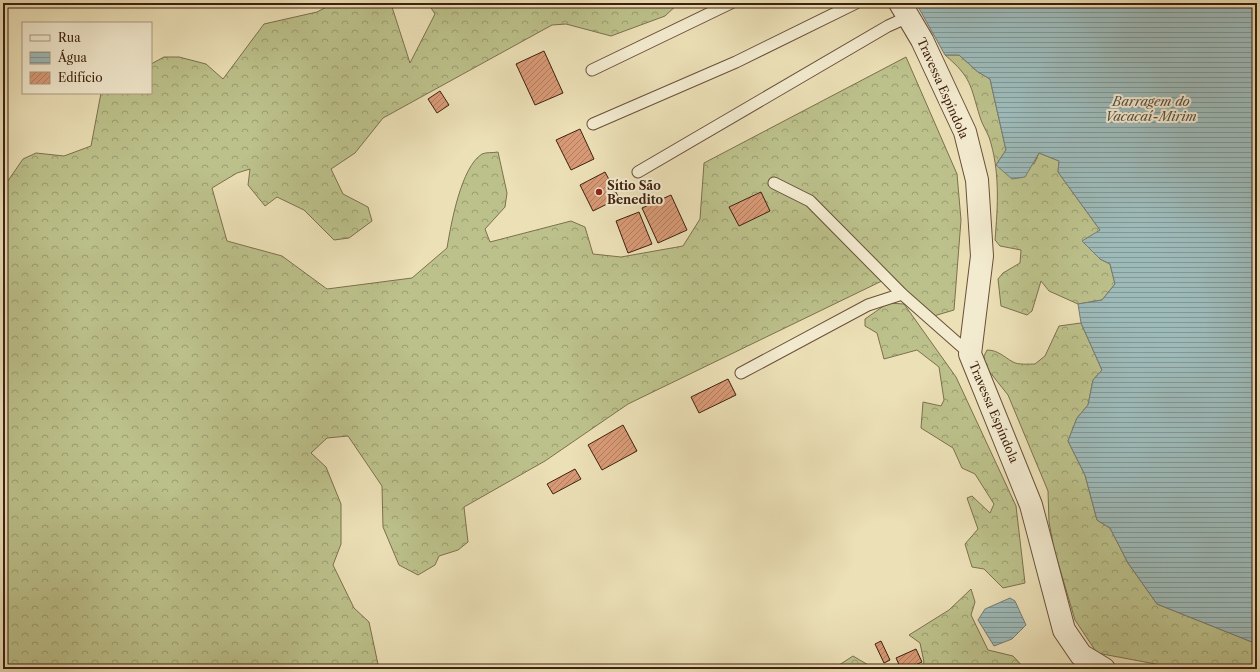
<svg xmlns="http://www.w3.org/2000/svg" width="1260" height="672" viewBox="0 0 1260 672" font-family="'Libre Caslon Text',serif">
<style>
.forest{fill:url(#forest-crowns);stroke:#7d704d}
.water{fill:url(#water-rules);stroke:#777c75}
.building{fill:url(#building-hatch);stroke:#3e200f}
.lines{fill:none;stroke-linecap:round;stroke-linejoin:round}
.service-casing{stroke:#6a5039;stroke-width:13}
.minor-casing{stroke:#6a5039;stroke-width:24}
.service{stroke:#f3ebd0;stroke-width:11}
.minor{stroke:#f3ebd0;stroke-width:22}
.poi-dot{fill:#8f2418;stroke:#f3ebd0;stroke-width:1.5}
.labels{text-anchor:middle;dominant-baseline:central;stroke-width:4;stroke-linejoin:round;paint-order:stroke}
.street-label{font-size:12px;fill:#3e200f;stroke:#f3ebd0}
.poi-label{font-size:12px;font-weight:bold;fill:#3e200f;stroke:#f3ebd0;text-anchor:start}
.water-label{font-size:13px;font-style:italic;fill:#5a4e42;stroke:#f3ebd0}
</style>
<defs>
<pattern id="forest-crowns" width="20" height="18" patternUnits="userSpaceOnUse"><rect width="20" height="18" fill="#bcc18b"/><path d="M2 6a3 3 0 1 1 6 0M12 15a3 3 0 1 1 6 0" fill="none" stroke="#9a9c70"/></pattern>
<pattern id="water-rules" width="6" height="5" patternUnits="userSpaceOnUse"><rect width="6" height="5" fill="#9dbab9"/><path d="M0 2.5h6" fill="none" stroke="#819795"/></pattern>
<pattern id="building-hatch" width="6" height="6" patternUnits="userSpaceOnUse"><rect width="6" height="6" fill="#d89a76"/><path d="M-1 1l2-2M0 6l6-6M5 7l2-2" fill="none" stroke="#b17d5f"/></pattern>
</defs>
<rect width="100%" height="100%" fill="#ece0b7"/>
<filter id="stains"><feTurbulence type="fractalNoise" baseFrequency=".005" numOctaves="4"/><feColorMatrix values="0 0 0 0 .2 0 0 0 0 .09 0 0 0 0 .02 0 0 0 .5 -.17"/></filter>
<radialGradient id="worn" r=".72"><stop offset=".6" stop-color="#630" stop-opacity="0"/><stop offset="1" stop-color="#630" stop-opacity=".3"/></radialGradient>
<path class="forest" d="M334 3H385L392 7 410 63 435 14 428 3H679L665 16 611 36 566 24 552 25 383 118 355 153 331 169 343 194 368 207 372 221 349 238 334 240 304 210 277 197 265 206 248 185 250 169 237 173 212 188 227 241 282 256 327 289 412 278 447 248C451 224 461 167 482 154 486 152 493 153 498 152L507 193 505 207 485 229 490 242 571 221 585 227 593 254 621 257 683 246 700 219 704 163 906 57 957 174 961 220 954 310 927 318 888 278 628 404 545 461 464 507 468 542 458 550 439 556 435 565 418 575 399 565 383 527 382 486 348 436 327 438 311 453 326 467 341 504V544L333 565 354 608 369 622 379 669H3V188L23 159 36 153 64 156 91 146 101 93H151V64L164 57H179L206 64 223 79 264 24 317 12Z
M945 55H959L978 72 990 79 1006 150 996 165 1034 164 1039 153 1059 161 1058 172 1100 230V259L1110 264 1115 284 1102 300 1078 304 1049 291 1041 281 1032 311 1027 315 1001 306 998 279 1003 273 1020 263 1021 250 1000 246 995 240C998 205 1000 170 989 137 986 130 982 124 980 117 970 85 972 78 945 55Z
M888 303 904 304 956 377 1016 506 1025 583 1003 588 984 569 972 567 965 544 978 529 967 498 972 496 990 513 994 504 975 474 962 468 953 448 921 428 923 402 941 406 944 400 939 367 917 350 884 359 877 333 865 326V319Z
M1081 323 1102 370 1093 380 1088 405 1077 418 1068 441 1085 475 1097 520 1110 528 1128 563 1157 604 1257 644V669H1182L1097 653 1075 620 1054 549 1049 522 1048 491 1008 395 985 366 984 356 987 350C998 350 1004 357 1013 362 1018 365 1029 364 1035 364L1045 356 1059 326Z
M971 589 975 602 971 615 988 650 1013 656 1025 669H916L920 668 924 662 920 643 909 635 949 610Z
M853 656 875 669H833Z"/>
<path class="water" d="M916 3H1257V644L1157 604 1128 563 1110 528 1097 520 1085 475 1068 441 1077 418 1088 405 1093 380 1102 370 1081 323 1078 304 1102 300 1115 284 1110 264 1100 259 1082 241 1100 230 1058 172 1059 161 1039 153 1025 177 1012 179 996 165 1006 150 990 79 978 72 959 55H945Z
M1010 598 1015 601 1026 625 1012 639 994 646 978 620 985 609Z"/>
<path class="building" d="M544 51 563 93 535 105 516 64Z
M440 91 449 105 437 113 428 99Z
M580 129 594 159 571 170 556 140Z
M605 172 619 198 593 211 580 185Z
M761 192 770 211 739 226 729 207Z
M671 195 687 230 658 243 642 208Z
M639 212 652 244 628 253 616 221Z
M728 379 736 395 699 413 691 397Z
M623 425 637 451 602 470 588 445Z
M575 469 581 479 553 494 547 484Z
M881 641 890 660 884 663 875 644Z
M916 649 922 662 907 669H901L896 658Z"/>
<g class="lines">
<defs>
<path id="service" d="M592 70 731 3
M593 124 736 62 856 3
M638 172 888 26 908 17
M774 183 810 201 902 294 970 354
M741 373 868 305 902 294"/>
<path id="minor" d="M900 3 922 40 965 132 977 180 982 256 970 354 1031 505 1064 630 1081 655 1104 669"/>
</defs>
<use href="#service" class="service-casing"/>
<use href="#minor" class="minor-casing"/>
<use href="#service" class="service"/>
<use href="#minor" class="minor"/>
</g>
<circle class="poi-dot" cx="599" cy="192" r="4"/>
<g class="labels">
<g class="street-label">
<text transform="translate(943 88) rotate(66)">Travessa Espíndola</text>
<text transform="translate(994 412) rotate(67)">Travessa Espíndola</text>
</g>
<g class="poi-label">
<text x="607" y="185">Sítio São<tspan x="607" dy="14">Benedito</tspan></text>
</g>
<g class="water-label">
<text x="1151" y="101">Barragem do<tspan x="1151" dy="15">Vacacaí-Mirim</tspan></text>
</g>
</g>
<rect width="1260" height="672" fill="none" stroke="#ece0b7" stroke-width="16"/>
<rect x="4" y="4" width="1252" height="664" fill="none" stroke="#3e200f" stroke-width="2"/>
<rect x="8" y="8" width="1244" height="656" fill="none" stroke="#3e200f"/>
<rect x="22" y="22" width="130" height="72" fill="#f3ebd0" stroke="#ab9a83"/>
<rect x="30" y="35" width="20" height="6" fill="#f3ebd0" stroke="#ab9a83"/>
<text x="58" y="42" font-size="12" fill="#3e200f">Rua</text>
<rect x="30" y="52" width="20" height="12" fill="url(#water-rules)" stroke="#ab9a83"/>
<text x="58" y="62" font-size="12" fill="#3e200f">Água</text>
<rect x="30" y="72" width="20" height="12" fill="url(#building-hatch)" stroke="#ab9a83"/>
<text x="58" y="82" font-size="12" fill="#3e200f">Edifício</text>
<rect width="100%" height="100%" filter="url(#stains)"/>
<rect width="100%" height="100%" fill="url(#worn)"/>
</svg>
